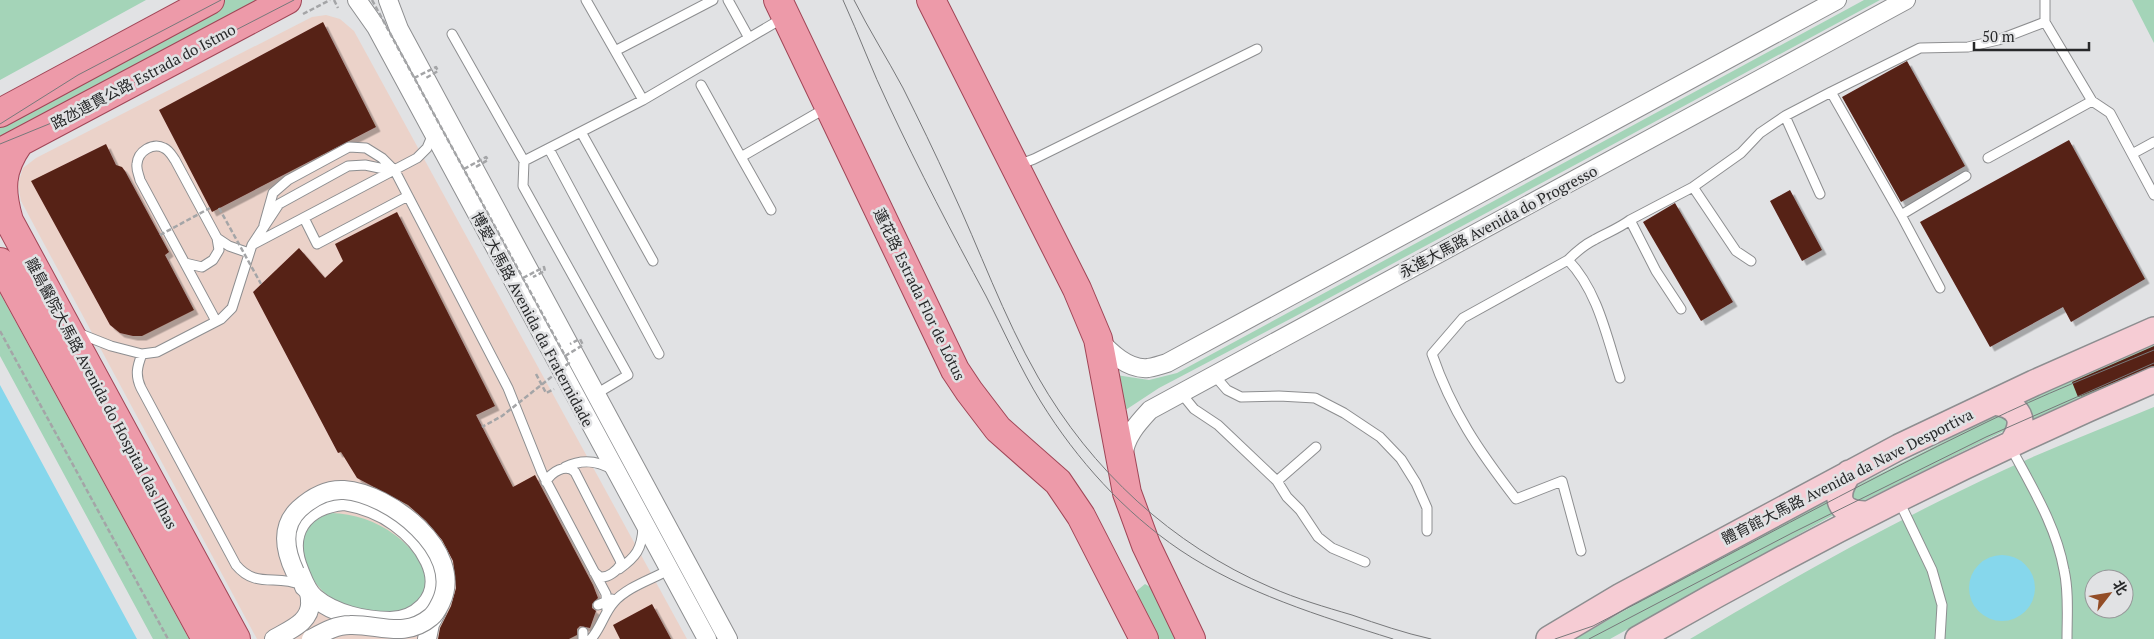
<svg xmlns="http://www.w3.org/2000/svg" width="2154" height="639" viewBox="0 0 2154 639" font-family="'PT Serif','Noto Sans SC',serif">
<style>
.medical{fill:#ebd2c9}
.green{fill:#a4d4b8;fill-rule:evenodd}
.water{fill:#86d7ec}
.building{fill:#572017;filter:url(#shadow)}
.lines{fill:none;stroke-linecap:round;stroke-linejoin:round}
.lane-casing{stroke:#8d8e90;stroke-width:11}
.street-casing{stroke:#8d8e90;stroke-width:20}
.secondary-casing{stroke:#8d8e90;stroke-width:28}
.primary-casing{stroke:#a04657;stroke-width:30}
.path{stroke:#a4a5a7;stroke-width:2.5;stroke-dasharray:5 2.5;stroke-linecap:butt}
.lane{stroke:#fff;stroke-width:9}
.street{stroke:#fff;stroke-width:18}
.secondary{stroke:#f6ccd4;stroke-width:25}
.primary{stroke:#ed9aa9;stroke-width:28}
.tram{stroke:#77787a;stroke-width:1}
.street-bridge-casing{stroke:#8d8e90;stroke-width:20;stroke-linecap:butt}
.path-bridge{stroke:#a4a5a7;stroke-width:2.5;stroke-dasharray:5 2.5;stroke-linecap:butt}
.street-bridge{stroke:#fff;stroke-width:18}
.labels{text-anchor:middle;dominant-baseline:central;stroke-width:5;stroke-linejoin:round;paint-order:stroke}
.street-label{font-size:15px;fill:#28292a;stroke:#e1e2e4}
</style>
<defs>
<filter id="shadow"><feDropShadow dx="4.5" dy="4.5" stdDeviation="0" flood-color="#0004"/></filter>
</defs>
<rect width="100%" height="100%" fill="#e1e2e4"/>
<path class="medical" d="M326 15 340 19 354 31 687 639H257L21 201 18 184 23 168 36 158 312 17Z"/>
<path class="green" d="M0 0H146L0 80Z
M223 0H275L0 144V120Z
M1864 0H1880L1294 317 1159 388 1121 413 1116 375 1149 380 1177 373Z
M2132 0H2154V43Z
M0 293 189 639H153L0 356Z
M2154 345V367L2028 421 2020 403Z
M2154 407V639H1690C1792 578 1896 520 2004 470 2053 447 2104 428 2154 407ZM2094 579H2124V609H2094Z
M2000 413H2007L2008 429 1859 503H1854L1849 491 1852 488Z
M1833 496 1839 512 1610 639H1575L1728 551Z
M331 513C354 514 375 520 395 535 413 548 436 576 422 599 415 611 404 614 390 613 363 612 353 612 329 596 318 589 312 578 307 566 298 540 304 522 331 513Z
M1145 584 1152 588 1178 639H1156L1134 593Z"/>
<path class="water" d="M0 385 137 639H0Z
M1969 588a33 33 0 1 1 66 0a33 33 0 1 1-66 0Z"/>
<path class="building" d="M323 22 376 127 212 212 159 110Z
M1907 61 1965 166 1901 202 1842 97Z
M2069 140 2145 279 2071 322 2063 307 1990 347 1920 222Z
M106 144 116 165 122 167 125 171 169 252 165 255 194 310 142 336H133L120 333 110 325 31 181Z
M1790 190 1822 250 1802 261 1770 201Z
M1675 203 1733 302 1701 321 1643 222Z
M397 212 495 406 476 415 513 487 535 475 593 585 598 598 592 604V608L596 611 590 628 580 626 577 629V635L569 639H438L440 628 451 606 456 588 453 561 442 540 426 521 408 505 357 478 341 452 338 453 253 292 299 248 325 278 343 261 335 244Z
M2154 346V366L2078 397 2072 382Z
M652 604 671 639H620L613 625Z"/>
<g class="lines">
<defs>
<path id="lane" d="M586 0 643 100 783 18
M728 0 749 38
M452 34 524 161 523 186 628 375 596 394
M615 51 713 0
M701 85 741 157 826 108
M2092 101 2110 113 2132 154 2154 142
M1785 116 1820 194
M581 132 653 261
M549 149 659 354
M2132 154 2154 195
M741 157 771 210
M1988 158 2092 101 2045 22V0
M524 161 643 100
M1018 165 1034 159 1257 49
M1966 176 1901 215 1831 92 1920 48 1968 47 1998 40 2045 22
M1901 215 1940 288
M304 218 317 244 408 196
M264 225 273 193 288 180 349 147 366 148 382 158 395 171 508 388 542 473 606 594 607 610
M252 245 279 204 348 166 365 165 394 171
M1568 260 1463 318 1432 354C1452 412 1479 451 1516 499L1562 481 1581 551
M1751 261 1736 251 1693 187 1741 153 1760 133 1785 116 1831 92
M185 263 202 267 213 260 219 250 217 238
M1681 309 1656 271 1630 220 1693 187
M216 321 140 180C139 175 136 170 137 164 138 151 153 142 164 148 170 151 172 156 175 160L217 238 229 246 249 253
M78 333 111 346 142 354 157 352 221 319 232 308 252 245 417 158 427 148 433 134
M142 354C137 367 135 375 141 388L236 565C256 589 276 574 301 585
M1214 375 1227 390 1241 397 1279 396 1315 398 1344 413 1380 437 1401 459 1416 483 1427 508V531
M1620 378C1607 338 1598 291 1568 260 1576 252 1584 245 1594 240 1606 233 1618 229 1630 220
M1181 393 1194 409 1218 425 1277 481 1287 497 1300 510 1318 537 1332 548 1365 562
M2010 446C2031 486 2056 525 2064 570 2069 592 2067 616 2067 639
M565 467C582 459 597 460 613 470
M1277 481 1316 447
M546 482C551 472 566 463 575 472L620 560 621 564C617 571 608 578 600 577L594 572
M1899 501 1932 570 1942 605 1940 639
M619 569C636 557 642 549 643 527
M598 605 612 599
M583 632V639
M591 639C601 628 604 613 614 602 628 586 654 579 672 568"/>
<path id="street" d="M357 0 376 27 707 639
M388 0 399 29 728 639
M1098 339C1110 352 1128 370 1148 368 1154 367 1161 365 1167 363L1837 0
M1123 457C1125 437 1137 424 1150 410L1906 0
M344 501C361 504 381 511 396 522 421 540 451 579 424 607 415 616 403 621 390 621 365 621 334 614 315 598 307 591 304 582 300 572 283 533 303 505 344 501Z
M274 639C289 630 312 622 310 601 310 595 309 590 304 587
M427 639 430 624 437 611"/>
<path id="secondary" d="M1994 402C2020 406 2027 420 2013 442
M1849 473C1834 494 1836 513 1864 514
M1549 639 1621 596 1899 447 2034 383 2154 330
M1638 639C1805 543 1977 456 2154 380"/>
<path id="primary" d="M778 0 955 370 969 391 998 429 1058 482 1081 516 1144 639
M931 0 1077 289 1098 339 1127 493 1146 545 1191 639
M0 113 210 0
M19 143C0 170 0 190 9 221L236 639
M3 151 287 0
M0 262 206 639"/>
</defs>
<use href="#lane" class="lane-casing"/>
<use href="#street" class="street-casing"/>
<use href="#secondary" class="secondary-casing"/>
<use href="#primary" class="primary-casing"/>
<path class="path" d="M334 0 338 8
M303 14 330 0
M0 331 168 639
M536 374 546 393 554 389"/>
<use href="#lane" class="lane"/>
<use href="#street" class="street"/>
<use href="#secondary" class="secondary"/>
<use href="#primary" class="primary"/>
<path class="tram" d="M843 0C859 35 872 71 889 106 919 170 952 233 986 296 1004 331 1020 368 1041 402 1077 460 1124 512 1180 550 1244 593 1320 616 1393 639
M854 0C869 30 887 58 903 88 919 120 935 153 950 186 980 250 1003 316 1038 377 1091 470 1172 545 1270 587 1297 599 1325 607 1352 615 1378 624 1404 633 1431 639
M0 124 78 75 221 0
M0 144 71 115 294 0
M1555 639 1593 626C1725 558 1854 486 1987 422 2042 395 2098 373 2154 350
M1589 639 1792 533 1986 437 2154 363"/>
<defs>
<path id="street-bridge" d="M295 572C285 551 280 527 299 509 311 498 327 489 344 490 389 493 465 551 441 602 438 608 436 613 431 617 405 639 379 624 350 625 336 625 324 632 311 639"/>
</defs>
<use href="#street-bridge" class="street-bridge-casing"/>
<path class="path-bridge" d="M372 0 569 363 502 416 482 427
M414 78 436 67 438 71 426 78
M464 169 486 157 488 160 474 168
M219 208 261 284
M160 235 210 208
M523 278 544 267 545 271 533 277
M565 356 583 345 580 339 570 344"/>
<use href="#street-bridge" class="street-bridge"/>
</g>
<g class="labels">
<g class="street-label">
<text transform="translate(143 76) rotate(-28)">路氹連貫公路 Estrada do Istmo</text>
<text transform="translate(1498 221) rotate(-28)">永進大馬路 Avenida do Progresso</text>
<text transform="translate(920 294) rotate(64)">蓮花路 Estrada Flor de Lótus</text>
<text transform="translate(533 319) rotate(62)">博愛大馬路 Avenida da Fraternidade</text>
<text transform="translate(102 393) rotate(62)">離島醫院大馬路 Avenida do Hospital das Ilhas</text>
<text transform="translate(1847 476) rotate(-27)">體育館大馬路 Avenida da Nave Desportiva</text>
</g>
</g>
<g transform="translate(2109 594) rotate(59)"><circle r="24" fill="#e1e2e4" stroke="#97989a"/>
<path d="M0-4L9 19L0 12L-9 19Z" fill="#934d26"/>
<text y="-8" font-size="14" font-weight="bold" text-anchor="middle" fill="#28292a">北</text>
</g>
<path d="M1974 42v8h115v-8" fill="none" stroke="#28292a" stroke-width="2.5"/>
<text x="1982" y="42" font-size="15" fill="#28292a" stroke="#e1e2e4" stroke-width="4" paint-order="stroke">50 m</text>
</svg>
